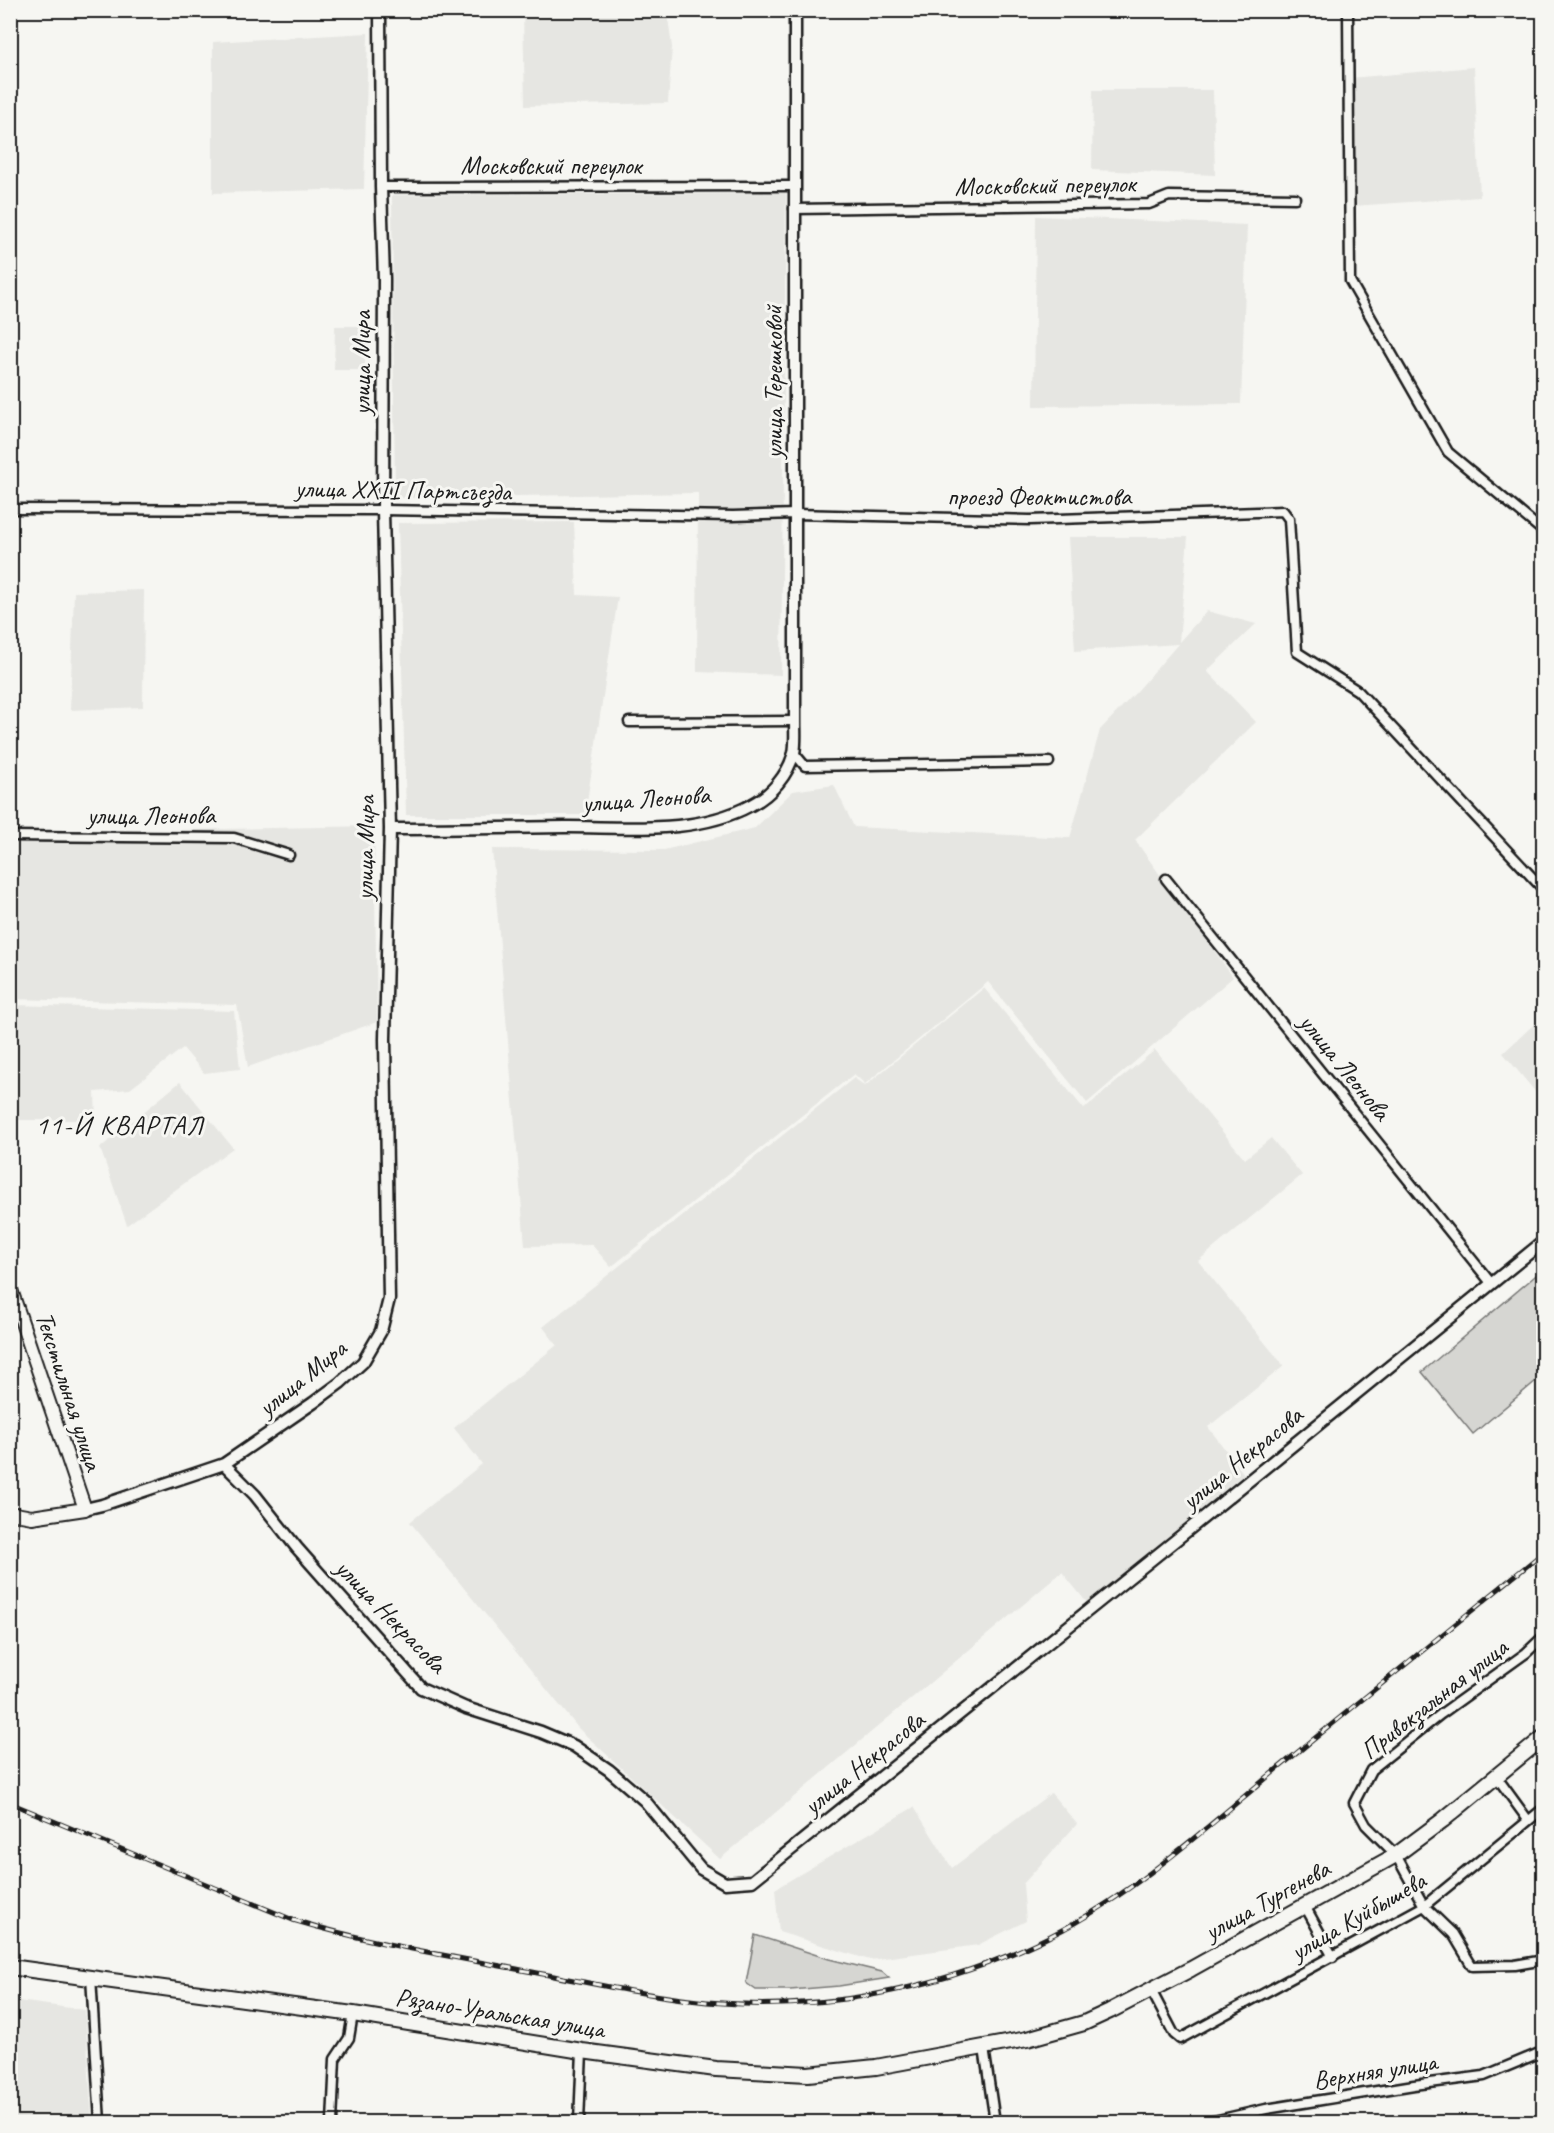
<svg xmlns="http://www.w3.org/2000/svg" width="1554" height="2133" viewBox="0 0 1554 2133" font-family="Caveat,sans-serif">
<style>
.built{fill:#e6e6e2}
.green{fill:#d6d6d2;stroke:#797977;stroke-width:1.5}
.lines{fill:none;stroke-linecap:round;stroke-linejoin:round}
.minor-casing{stroke:#1c1c1c;stroke-width:13}
.tertiary-casing{stroke:#1c1c1c;stroke-width:15}
.secondary-casing{stroke:#1c1c1c;stroke-width:16}
.primary-casing{stroke:#1c1c1c;stroke-width:18}
.minor{stroke:#f6f6f2;stroke-width:8}
.tertiary{stroke:#f6f6f2;stroke-width:10}
.secondary{stroke:#f6f6f2;stroke-width:12}
.primary{stroke:#f6f6f2;stroke-width:14}
.rail-casing{stroke:#1c1c1c;stroke-width:5}
.rail{stroke:#f6f6f2;stroke-width:3;stroke-dasharray:9;stroke-linecap:butt}
.labels{text-anchor:middle;dominant-baseline:central;stroke-width:6;stroke-linejoin:round;paint-order:stroke}
.street-label{font-size:26px;fill:#1c1c1c;stroke:#f6f6f2}
.neighbourhood-label{font-size:27px;letter-spacing:1.5px;fill:#1c1c1c;stroke:#f6f6f2}
</style>
<rect width="100%" height="100%" fill="#f6f6f2"/>
<filter id="ink" filterUnits="userSpaceOnUse"><feTurbulence type="fractalNoise" baseFrequency=".0167" numOctaves="2"/><feDisplacementMap in="SourceGraphic" scale="12" xChannelSelector="R" yChannelSelector="G"/><feConvolveMatrix kernelMatrix="1 2 1 2 8 2 1 2 1" color-interpolation-filters="sRGB"/></filter>
<g filter="url(#ink)">
<path class="built" d="M523 11H667L672 47 668 103 525 106Z
M368 33 364 189 213 193V42Z
M1474 67 1480 197 1353 206 1350 78Z
M1093 90H1213L1215 175 1092 170Z
M786 193 781 675 697 672 698 493 395 498 392 195Z
M1036 216 1247 225 1241 404 1034 406Z
M335 326H366L365 370H334Z
M574 522 577 595 618 597 585 815H406L398 523Z
M1068 537H1188L1179 642 1207 611 1256 624 1207 671 1256 722 1135 840 1233 977 1087 1103 988 982 865 1084 854 1074 611 1267 592 1245 525 1246 492 849 664 850 755 828 793 791 834 785 854 827 1070 838 1100 730 1139 689 1178 644 1075 651Z
M144 590 143 707 70 710 74 592Z
M374 826 377 1022 248 1067 237 1005 11 999V833Z
M984 988 1084 1109 1155 1050 1245 1159 1271 1138 1302 1175 1198 1261 1284 1366 1208 1427 1244 1474 1088 1604 1062 1572 720 1859 579 1729 410 1522 482 1464 454 1428 557 1345 543 1327 854 1078 865 1086Z
M11 1005 234 1011 240 1069 204 1073 183 1048 130 1089 95 1092 96 1120H11Z
M1543 1016V1101L1503 1053Z
M180 1082 233 1148 127 1225 100 1148Z
M1051 1793 1077 1824 1023 1884 1026 1921 978 1945 870 1960 779 1932 775 1889 914 1807 952 1868Z
M11 2000 85 2010 92 2122H11Z"/>
<path class="green" d="M1541 1271 1544 1274 1543 1375 1473 1434 1422 1372Z
M755 1935 829 1959 882 1972 889 1978 839 1986 790 1990H756L746 1983Z"/>
<g class="lines">
<defs>
<path id="minor" d="M1348 10 1350 281 1448 452 1544 532
M381 187 794 186
M794 209 1149 204 1169 196 1295 198
M10 509 383 510 733 516 795 514 1030 520 1283 511 1289 519 1297 652 1358 691 1544 890
M629 722 795 721
M794 753 805 766 1049 762
M10 836 234 838 289 855
M1166 879 1491 1283
M1544 1636 1526 1653 1441 1714 1371 1770 1354 1803 1366 1825 1396 1855 1424 1906 1453 1934 1472 1966 1515 1965 1544 1960
M1496 1776 1528 1820
M1305 1906 1333 1957
M91 1977 100 2122
M1151 1990 1174 2034 1180 2039 1424 1906 1544 1808
M984 2048 995 2122
M332 2122 335 2059 349 2038 353 2014
M579 2122 582 2051
M1209 2122 1266 2109 1414 2085 1484 2076 1544 2051"/>
<path id="tertiary" d="M390 829C449 829 508 828 568 827 628 827 696 835 751 805 771 795 788 775 794 753 796 744 795 731 795 721V10
M224 1464 255 1495 297 1548 421 1688 466 1708 541 1732 574 1746 609 1770 645 1801 701 1869 725 1883 752 1881 1187 1531 1544 1241
M85 1509 102 1505 224 1464 313 1403 340 1383 363 1362 381 1331 389 1299 385 1039 390 829 383 510 384 279 381 187 380 10"/>
<path id="secondary" d="M10 1287 85 1509 32 1517 10 1513"/>
<path id="primary" d="M10 1967 353 2014 582 2051 716 2069 808 2074 876 2067 1027 2039 1084 2023 1110 2011 1191 1969 1396 1855 1443 1820 1544 1737"/>
</defs>
<use href="#minor" class="minor-casing"/>
<use href="#tertiary" class="tertiary-casing"/>
<use href="#secondary" class="secondary-casing"/>
<use href="#primary" class="primary-casing"/>
<use href="#minor" class="minor"/>
<use href="#tertiary" class="tertiary"/>
<use href="#secondary" class="secondary"/>
<use href="#primary" class="primary"/>
<defs>
<path id="rail" d="M10 1803 293 1920C370 1943 448 1956 527 1971 587 1982 647 1996 707 2002 820 2012 934 1991 1036 1943 1125 1902 1201 1832 1276 1770 1365 1697 1454 1625 1544 1552"/>
</defs>
<use href="#rail" class="rail-casing"/>
<use href="#rail" class="rail"/>
</g>
</g>
<g class="labels">
<g class="street-label">
<text x="551" y="165">Московский переулок</text>
<text transform="translate(1045 185) rotate(-1)">Московский переулок</text>
<text transform="translate(361 363) rotate(-90)">улица Мира</text>
<text transform="translate(773 382) rotate(-90)">улица Терешковой</text>
<text transform="translate(403 490) rotate(1)">улица XXII Партсъезда</text>
<text x="1039" y="496">проезд Феоктистова</text>
<text transform="translate(646 799) rotate(-4)">улица Леонова</text>
<text x="151" y="815">улица Леонова</text>
<text transform="translate(365 848) rotate(-89)">улица Мира</text>
<text transform="translate(1345 1067) rotate(51)">улица Леонова</text>
<text transform="translate(302 1378) rotate(-39)">улица Мира</text>
<text transform="translate(69 1391) rotate(72)">Текстильная улица</text>
<text transform="translate(1242 1458) rotate(-39)">улица Некрасова</text>
<text transform="translate(391 1616) rotate(46)">улица Некрасова</text>
<text transform="translate(1434 1699) rotate(-38)">Привокзальная улица</text>
<text transform="translate(864 1763) rotate(-39)">улица Некрасова</text>
<text transform="translate(1267 1900) rotate(-29)">улица Тургенева</text>
<text transform="translate(1358 1916) rotate(-30)">улица Куйбышева</text>
<text transform="translate(500 2013) rotate(9)">Рязано-Уральская улица</text>
<text transform="translate(1375 2071) rotate(-9)">Верхняя улица</text>
</g>
<g class="neighbourhood-label">
<text x="120" y="1125">11-Й КВАРТАЛ</text>
</g>
</g>
<rect width="1554" height="2133" fill="none" stroke="#f6f6f2" stroke-width="36"/>
<rect x="18" y="18" width="1518" height="2097" fill="none" stroke="#1c1c1c" stroke-width="2" filter="url(#ink)"/>
</svg>
